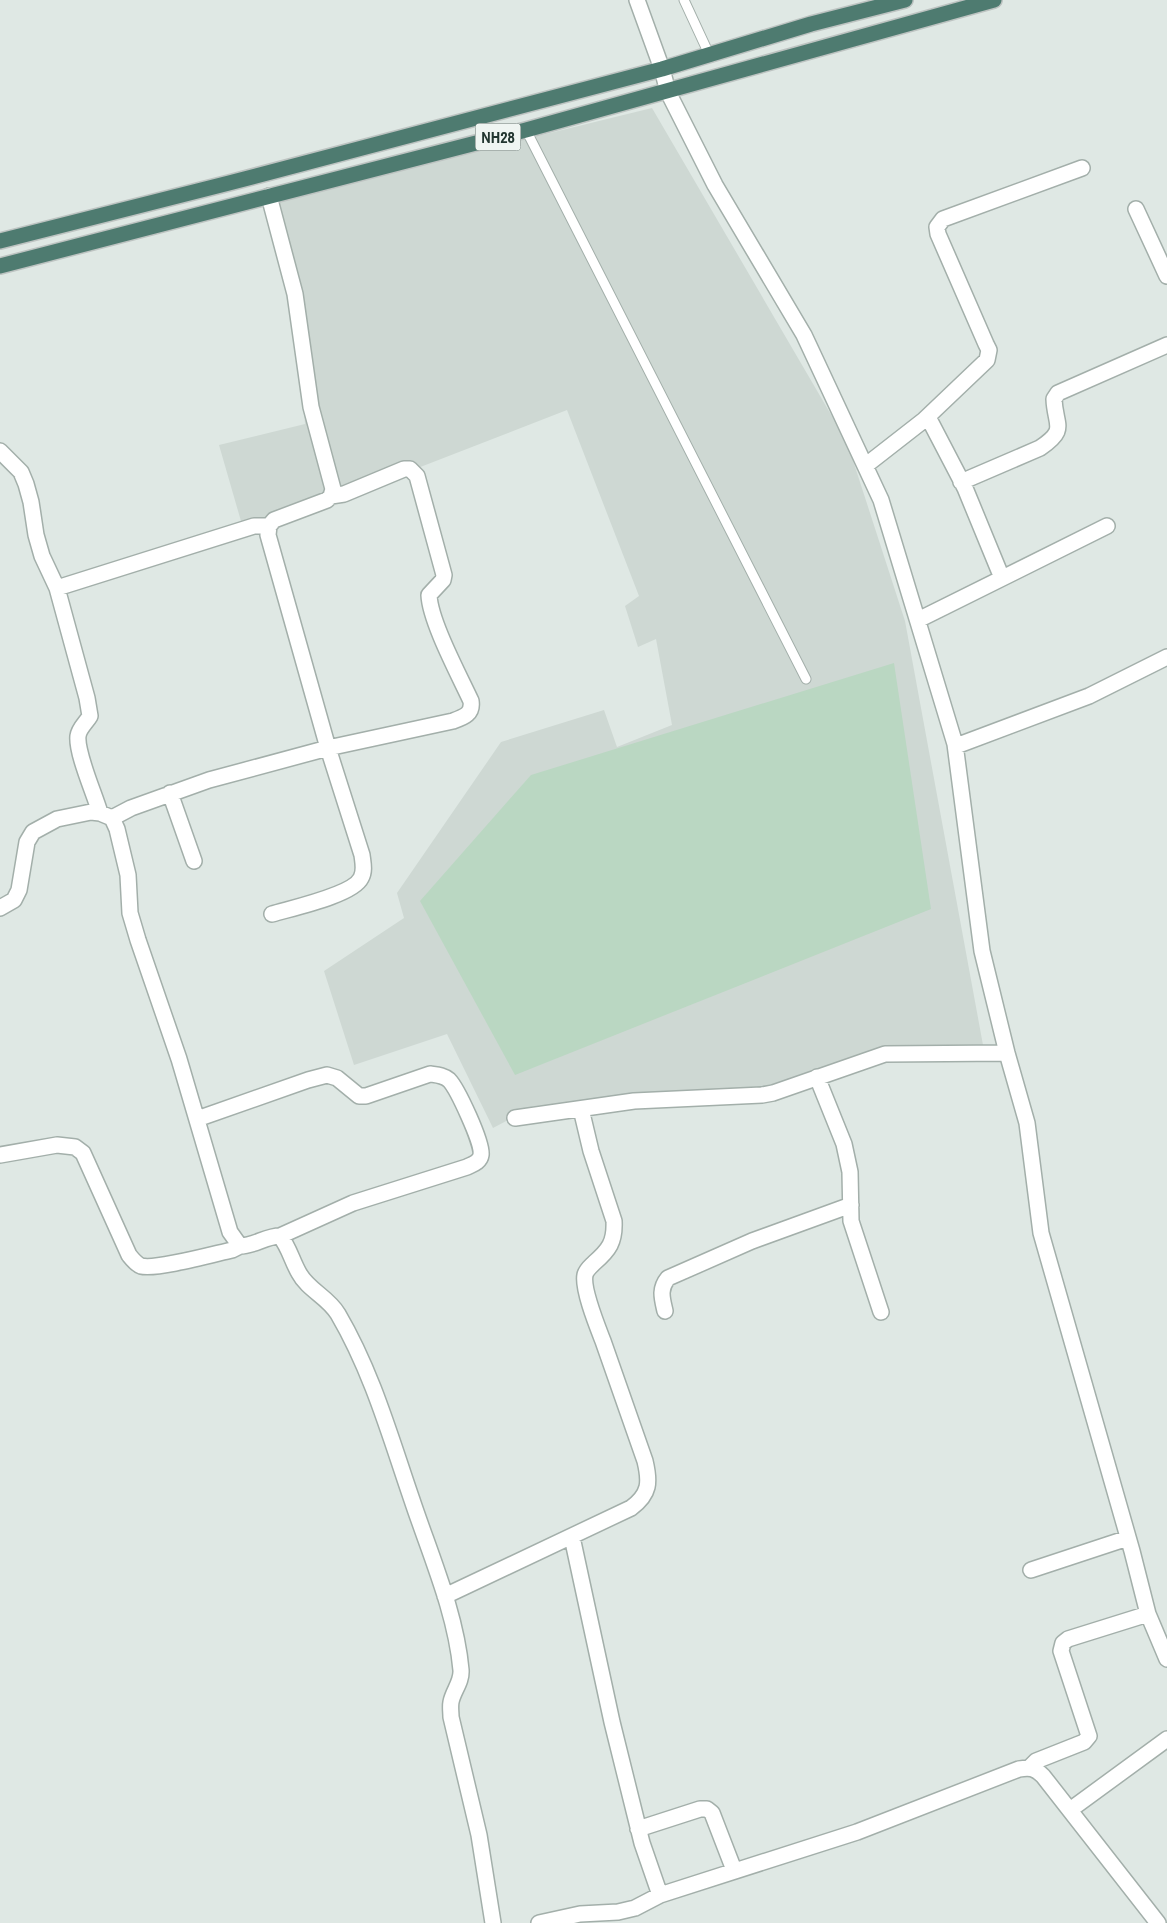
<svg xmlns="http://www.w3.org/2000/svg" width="1167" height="1923" viewBox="0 0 1167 1923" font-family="'Archivo Narrow',sans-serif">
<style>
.built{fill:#ced8d3}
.green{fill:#bad7c2}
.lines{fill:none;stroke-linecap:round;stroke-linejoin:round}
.service-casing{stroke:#a3afaa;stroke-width:11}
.minor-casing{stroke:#a3afaa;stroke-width:18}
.trunk-casing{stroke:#bdc3c1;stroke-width:18}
.service{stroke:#fff;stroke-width:9}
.minor{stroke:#fff;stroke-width:15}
.trunk{stroke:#4e7b70;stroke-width:15}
.labels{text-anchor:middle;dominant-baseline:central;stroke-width:4;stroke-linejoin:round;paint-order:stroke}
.shield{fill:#eff5f2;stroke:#606f6a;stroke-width:1}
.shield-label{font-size:16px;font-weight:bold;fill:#223630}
</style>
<rect width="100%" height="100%" fill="#dfe8e4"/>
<path class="built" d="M652 108 847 442 905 621 983 1045 882 1049 767 1095 534 1106 493 1128 447 1034 354 1065 324 971 404 918 397 893 501 742 604 710 617 747 672 725 656 639 638 647 625 606 639 596 567 410 245 535 219 445 305 424 298 335 267 202Z"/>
<path class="green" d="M894 663 931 909 515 1075 420 901 531 775Z"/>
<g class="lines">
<defs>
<path id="service" d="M684 0 709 54
M526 130 806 679"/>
<path id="minor" d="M637 0 662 69 668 92 715 185 804 335 881 500 955 744 982 951 1007 1053 1027 1123 1041 1233 1132 1551 1148 1614 1167 1659
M269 196 295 294 311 407 333 489 331 496 327 500 274 520 269 526 268 535 328 748 362 855C363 863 365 871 361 878 353 895 292 908 272 914
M1136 209 1167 276
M928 417 965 488 1002 578
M0 451 21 472 26 484 31 502 36 535 42 556 57 588 87 698 90 716C86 723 79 728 78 736 76 753 95 795 100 813
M865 466 924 420 987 360 989 350 986 344 938 234 937 227 943 219 1082 168
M961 482 1040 448C1068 429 1055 426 1054 399L1058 393 1167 345
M57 588 254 526H269
M918 620 1107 526
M956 746 1089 696 1167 657
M170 793 194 861
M112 818 131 808 209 780 328 748 453 721C464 717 473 714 471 701 459 675 430 621 429 595L443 580 444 575 417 476 410 469H404L344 494 331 496
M0 908 14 900 19 890 27 842 33 832 57 819 91 812 100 813 112 818 117 829 128 875 130 913 138 940 179 1059 230 1232 240 1246C254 1246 266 1236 280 1236 289 1247 292 1261 299 1273 308 1290 328 1297 338 1314 372 1372 390 1436 412 1500 430 1554 456 1613 461 1670 462 1682 453 1691 451 1702 450 1707 451 1712 451 1717L479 1835 493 1923
M817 1077 844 1144 850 1172 851 1221 881 1312
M515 1118 634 1101 762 1095 773 1093 885 1054 1007 1053
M197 1119 308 1080 327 1075 337 1078 359 1096H366L430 1074C437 1075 443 1075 449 1080 457 1088 483 1143 481 1155 480 1162 473 1164 467 1167L353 1203 280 1236
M0 1155 57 1145 75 1147 83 1153 129 1255C133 1260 136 1264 141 1266 156 1270 214 1254 232 1250L240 1246
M665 1311C662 1298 659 1289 668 1278L752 1241 851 1205
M572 1537 612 1722 642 1843 660 1895
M1031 1570 1128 1538
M445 1596 631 1508C650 1494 650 1482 645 1461 631 1421 617 1381 603 1341 598 1328 582 1289 585 1275 586 1270 590 1267 594 1263 609 1250 615 1242 614 1221L591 1151 581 1109
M1030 1767 1036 1761 1084 1742 1089 1736 1061 1651 1063 1643 1068 1639 1148 1614
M1070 1810 1167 1739
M638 1829 700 1809H707L712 1813 734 1870
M539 1923 580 1914 618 1912 635 1908 660 1895 857 1832 1019 1769C1030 1767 1035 1768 1043 1776L1158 1923"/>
<path id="trunk" d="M0 241 229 183 662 69 811 24 905 0
M0 266 526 130 994 0"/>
</defs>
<use href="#service" class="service-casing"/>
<use href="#minor" class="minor-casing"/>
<use href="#trunk" class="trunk-casing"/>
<use href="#service" class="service"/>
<use href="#minor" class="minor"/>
<use href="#trunk" class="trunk"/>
</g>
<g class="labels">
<rect class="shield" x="475.5" y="123.5" width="45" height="27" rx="4"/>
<g class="shield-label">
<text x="498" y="137">NH28</text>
</g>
</g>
</svg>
